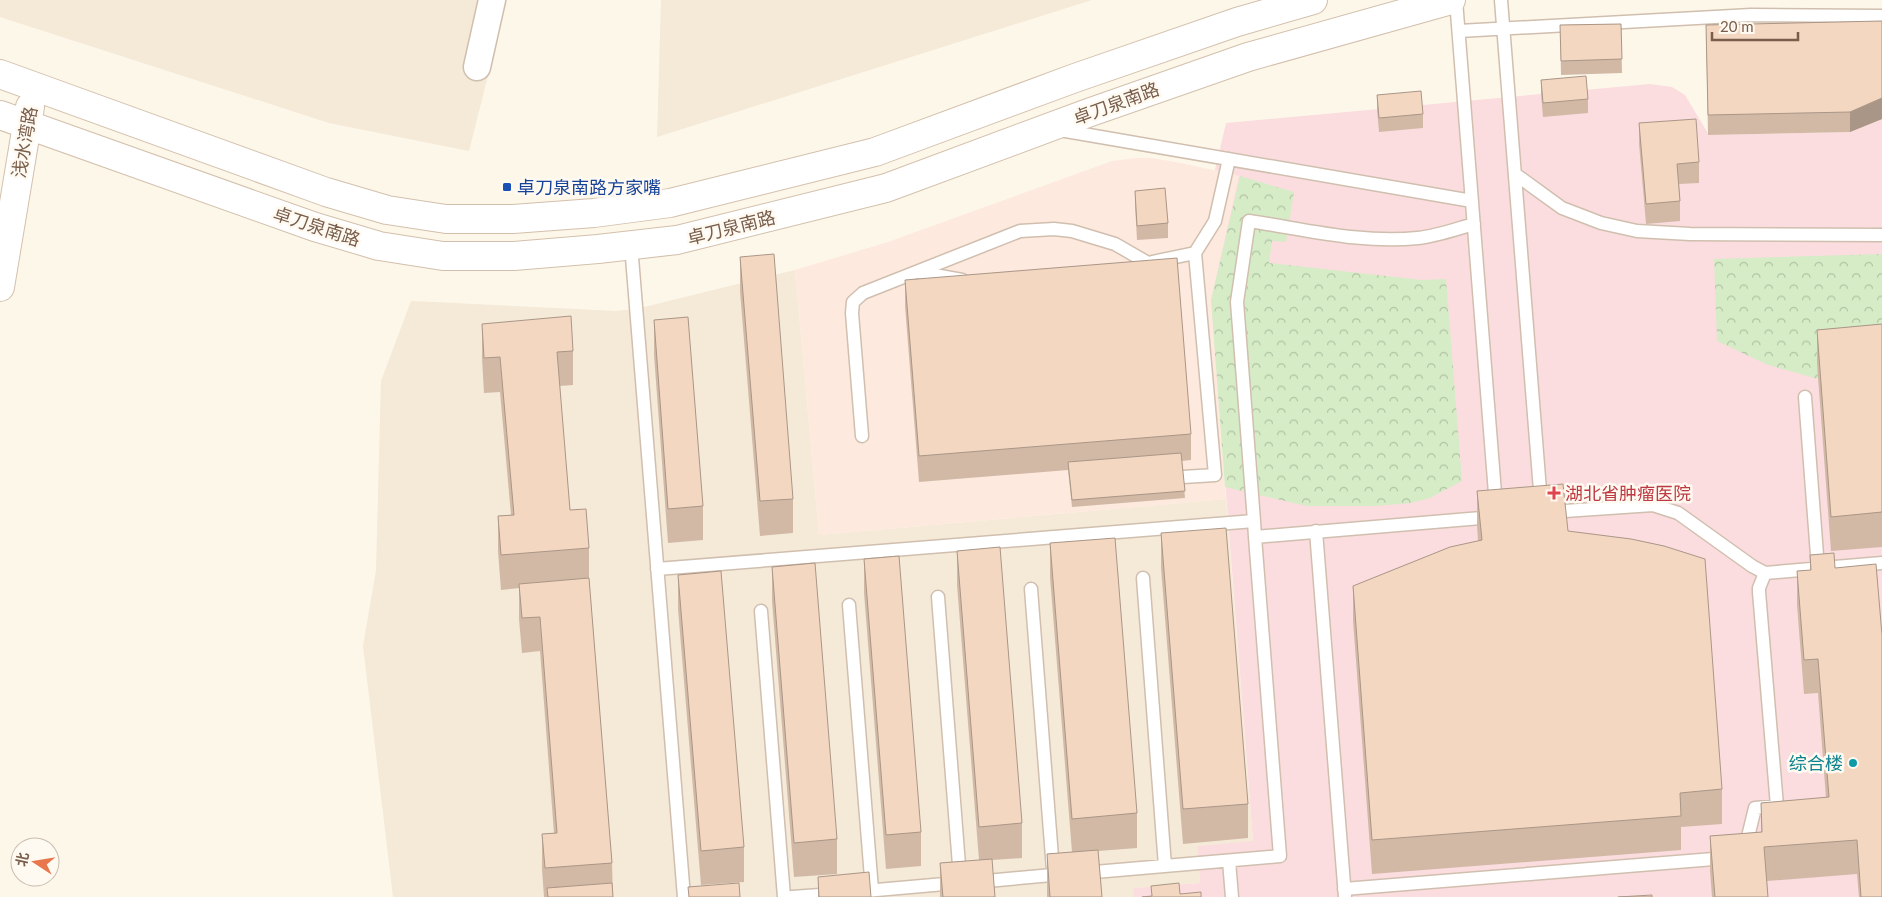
<svg xmlns="http://www.w3.org/2000/svg" width="1882" height="897" viewBox="0 0 1882 897" font-family="Lato,'Noto Sans SC',sans-serif">
<style>
.residential{fill:#f5e9d8}
.commercial{fill:#fde9de}
.medical{fill:#fbdddf}
.forest{fill:url(#forest-crowns)}
.lines{fill:none;stroke-linecap:round;stroke-linejoin:round}
.lane-casing{stroke:#d0bfaf;stroke-width:15}
.street-casing{stroke:#d0bfaf;stroke-width:29}
.secondary-casing{stroke:#d3c0ac;stroke-width:30}
.lane{stroke:#fff;stroke-width:12}
.street{stroke:#fff;stroke-width:26}
.secondary{stroke:#fff;stroke-width:28}
.wall{fill:#d1b9a6}
.shaded-wall{fill:#aa9687}
.building{fill:#f3d7c1;stroke:#aa9687}
.transit-dot{fill:#1a4fb4;stroke:#fffaf1;stroke-width:2}
.health-dot{fill:#e0444e;stroke:#fffaf1;stroke-width:2}
.culture-dot{fill:#0f9aa8;stroke:#fffaf1;stroke-width:2}
.labels{text-anchor:middle;dominant-baseline:central;stroke-width:5;stroke-linejoin:round;paint-order:stroke}
.street-label{font-size:18px;fill:#795e4c;stroke:#fffaf1}
.transit-label{font-size:18px;fill:#164399;stroke:#fffaf1;text-anchor:start}
.health-label{font-size:18px;fill:#be3a42;stroke:#fffaf1;text-anchor:start}
.culture-label{font-size:18px;fill:#0d838f;stroke:#fffaf1;text-anchor:end}
</style>
<defs>
<pattern id="forest-crowns" width="20" height="18" patternUnits="userSpaceOnUse" patternTransform="scale(1.25)"><rect width="20" height="18" fill="#d5ecc7"/><path d="M2 6a3 3 0 1 1 6 0M12 15a3 3 0 1 1 6 0" fill="none" stroke="#b2c2a4"/></pattern>
</defs>
<rect width="100%" height="100%" fill="#fdf7ea"/>
<path class="residential" d="M0 0H507L469 151 329 123 0 17Z
M661 0H1092L657 137Z
M795 270 819 535 1226 499 1253 842 1197 846 1200 883 1134 888V897H393L363 646 376 570 381 381 411 301 616 311 636 309Z"/>
<path class="commercial" d="M1137 158H1151L1181 163 1240 176 1211 300 1226 499 819 535 795 270 888 242 1112 161Z"/>
<path class="medical" d="M1650 84 1672 87 1685 95 1709 135 1850 132 1882 119V897H1134L1133 888 1200 883 1197 846 1253 841 1211 300 1239 176 1215 170 1226 123Z"/>
<path class="forest" d="M1240 176 1294 192 1286 242 1272 241 1269 263 1422 280 1446 279 1462 481 1430 498 1411 503 1375 506H1307L1225 487 1211 300Z
M1882 254V359L1818 379 1768 365 1717 341 1714 259Z"/>
<g class="lines">
<defs>
<path id="lane" d="M1456 0 1496 506
M1501 0 1541 503
M1459 31 1751 15 1882 16
M1060 130 1472 201
M1515 174 1562 208 1601 223 1637 231 1690 234 1882 235
M631 245 684 897
M1152 262 1195 253 1215 221 1229 159
M918 272 962 280
M1805 397 1818 568
M862 436 852 313 853 302 863 293 1020 231 1054 229 1072 231 1115 244 1148 263
M1183 477 1215 475 1195 253
M1550 512 1653 505 1678 513 1752 566 1765 573 1882 563
M1254 521 1237 302 1249 221C1304 229 1362 244 1418 238 1437 236 1456 229 1474 224
M1316 531 1345 897
M657 569 1254 521 1255 537
M1143 578 1165 866
M1031 589 1053 870
M938 597 960 878
M849 605 872 890
M761 611 784 897
M1745 849 1755 808 1777 806 1759 592V588L1765 573
M1229 861 1232 897
M1083 873 1280 856 1255 537 1493 517
M976 882 1063 874
M1344 889 1726 858
M854 892 956 883
M792 897 834 894"/>
<path id="street" d="M477 67 492 0"/>
<path id="secondary" d="M0 74 326 192 387 210 446 219H513L594 213 670 203 875 152 1075 78 1237 22 1313 0
M0 115 315 227 379 246 443 256H514L598 249 677 240 886 188 1088 113 1248 57 1451 0
M0 287 30 107"/>
</defs>
<use href="#lane" class="lane-casing"/>
<use href="#street" class="street-casing"/>
<use href="#secondary" class="secondary-casing"/>
<use href="#lane" class="lane"/>
<use href="#street" class="street"/>
<use href="#secondary" class="secondary"/>
</g>
<path class="wall" d="M1882 21V119L1850 132 1708 135 1706 25Z
M1621 24 1622 73 1561 75 1560 25Z
M1541 80 1588 99V113L1543 117 1541 94Z
M1377 95 1423 114V128L1379 132 1377 109Z
M1639 123 1699 162V183L1679 184 1680 201V221L1646 224 1639 144Z
M1135 191 1168 223V238L1137 240 1135 205Z
M740 257 793 499V533L760 536 740 291Z
M905 280 1191 434V460L1182 461 1185 498 1072 507 1068 470 919 482 905 306Z
M654 320 703 506V540L668 543 654 355Z
M482 324 573 351V385L559 386 570 510 589 548V579L612 863 613 897H544L542 869V834L554 833 540 651 522 653 519 619V588L501 590 498 551V516L511 515 500 392 484 393 482 358Z
M1882 324V547L1831 551 1817 364V330Z
M1477 491 1568 531 1722 789V824L1681 827V850L1372 874 1353 621V586L1478 541 1477 525Z
M1161 533 1248 804V838L1183 844 1161 568Z
M1050 543 1137 813V848L1098 851 1102 897H1047V854L1072 852 1050 577Z
M957 551 1022 823V858L992 860 995 897H940V863L979 860 957 585Z
M1810 555 1835 568 1882 897H1859L1857 874 1767 881 1768 897H1712L1710 871V836L1761 832V803L1826 798 1818 693 1804 694 1797 605V571L1810 570Z
M864 559 921 832V866L886 869 864 593Z
M772 567 837 839V874L794 877 772 601Z
M678 575 744 847V882L701 885 678 609Z
M818 877 871 897H818Z"/>
<path class="shaded-wall" d="M1882 98V119L1850 132V112Z"/>
<path class="building" d="M1882 21V98L1850 112 1708 115 1706 25Z
M1621 24 1622 59 1561 61 1560 25Z
M1586 76 1588 99 1543 103 1541 80Z
M1421 91 1423 114 1379 118 1377 95Z
M1696 119 1699 162 1677 164 1680 201 1646 204 1639 123Z
M1165 188 1168 223 1137 226 1135 191Z
M774 254 793 499 760 501 740 257Z
M1177 258 1191 434 919 456 905 280Z
M571 316 573 351 557 352 570 510 586 509 589 548 501 555 498 516 514 515 500 357 484 358 482 324Z
M688 317 703 506 668 509 654 320Z
M1882 324V512L1831 517 1817 330Z
M1181 453 1185 491 1072 500 1068 462Z
M1563 484 1568 531 1631 539 1664 546 1705 559 1722 789 1680 793 1681 816 1372 840 1353 586 1450 547 1482 540 1477 491Z
M1226 528 1248 804 1183 809 1161 533Z
M1115 538 1137 813 1072 819 1050 543Z
M1000 547 1022 823 979 827 957 551Z
M1834 553 1835 568 1876 564 1882 635V897H1861L1857 840 1764 847 1768 897H1715L1710 836 1762 832 1761 803 1829 797 1818 659 1804 660 1797 571 1811 570 1810 555Z
M899 556 921 832 886 835 864 559Z
M815 563 837 839 794 843 772 567Z
M721 571 744 847 701 851 678 575Z
M589 578 612 863 545 868 542 834 557 833 540 617 522 618 519 584Z
M1098 850 1102 897H1050L1047 854Z
M992 859 995 897H943L940 863Z
M869 872 871 897H819L818 877Z
M612 883 613 897H548L547 888Z
M739 883 740 897H689L688 887Z
M1179 883 1180 894 1201 892V897H1142L1152 896 1151 886Z
M1652 895V897H1618Z"/>
<rect class="transit-dot" x="502" y="182" width="10" height="10" rx="2.5"/>
<path class="health-dot" d="M1551.5 485.5h5v5h5v5h-5v5h-5v-5h-5v-5h5z"/>
<circle class="culture-dot" cx="1853" cy="763" r="5"/>
<g class="labels">
<g class="street-label">
<text transform="translate(1116 103) rotate(-20)">卓刀泉南路</text>
<text transform="translate(24 142) rotate(-80)">浅水湾路</text>
<text transform="translate(317 226) rotate(18)">卓刀泉南路</text>
<text transform="translate(731 227) rotate(-14)">卓刀泉南路</text>
</g>
<g class="transit-label">
<text x="517" y="187">卓刀泉南路方家嘴</text>
</g>
<g class="health-label">
<text x="1565" y="493">湖北省肿瘤医院</text>
</g>
<g class="culture-label">
<text x="1843" y="763">综合楼</text>
</g>
</g>
<g transform="translate(35 862) rotate(282)"><circle r="24" fill="#fffaf1" stroke="#c9bcaf"/>
<path d="M0-4L9 19L0 12L-9 19Z" fill="#e8774e"/>
<text y="-8" font-size="14" font-weight="bold" text-anchor="middle" fill="#795e4c">北</text>
</g>
<path d="M1712 32v8h86v-8" fill="none" stroke="#795e4c" stroke-width="2.5"/>
<text x="1720" y="32" font-size="15" fill="#795e4c" stroke="#fffaf1" stroke-width="4" paint-order="stroke">20 m</text>
</svg>
